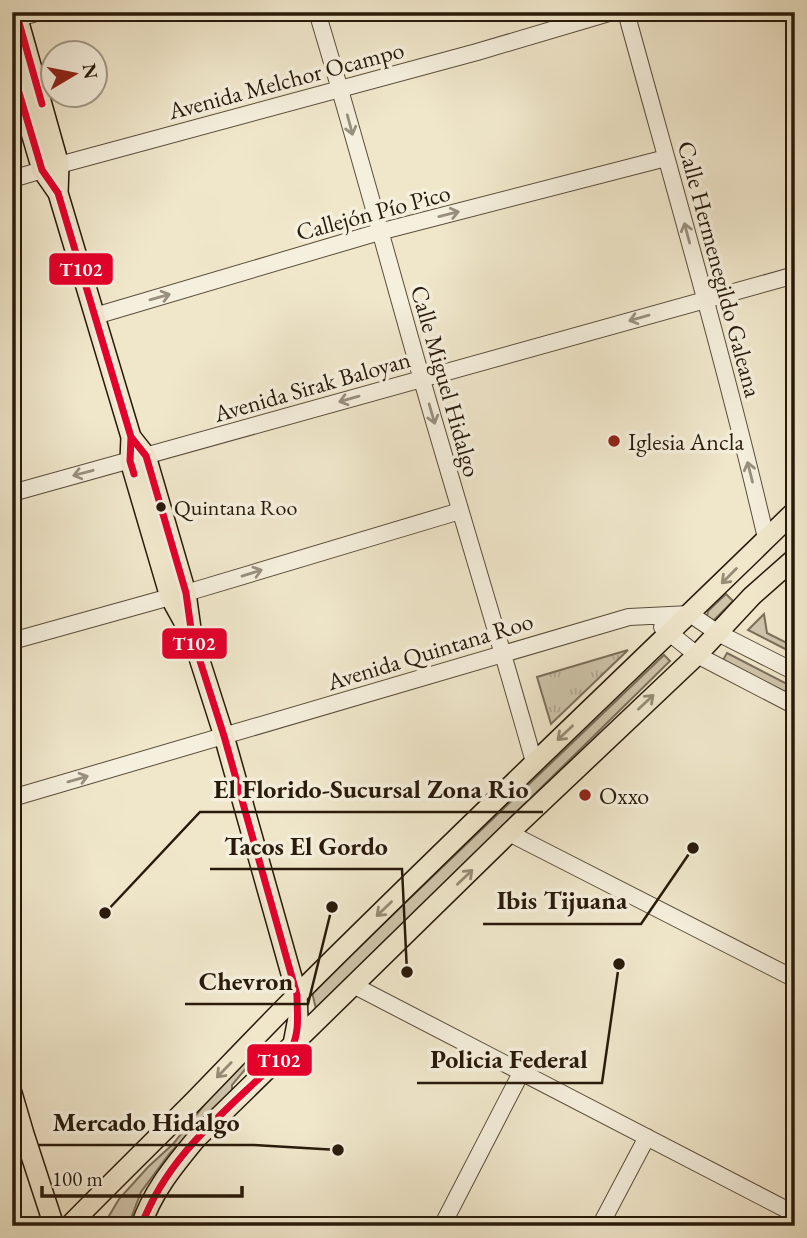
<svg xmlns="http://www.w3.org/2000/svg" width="807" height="1238" viewBox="0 0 807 1238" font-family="'EB Garamond',serif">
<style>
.grass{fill:#cec4aa;stroke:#7b6f5a;stroke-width:2}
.park{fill:url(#park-tufts);stroke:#7b6f5a;stroke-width:2}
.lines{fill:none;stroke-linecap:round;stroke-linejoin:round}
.minor-casing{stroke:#5a4d3a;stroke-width:18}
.major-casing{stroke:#281a0a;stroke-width:22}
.minor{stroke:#f5efdd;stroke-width:16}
.major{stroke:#f0e7cb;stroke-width:19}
.bus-1-casing{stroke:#f5efdd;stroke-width:12}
.bus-1{stroke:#e4002b;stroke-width:7}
.oneway{stroke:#998f7e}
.oneway2{stroke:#968b74}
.poi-dot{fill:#8f2418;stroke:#f5efdd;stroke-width:2.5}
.bus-dot{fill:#281a0a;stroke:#f5efdd;stroke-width:2.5}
.labels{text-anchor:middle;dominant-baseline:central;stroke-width:7;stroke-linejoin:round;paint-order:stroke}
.bus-label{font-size:22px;fill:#281a0a;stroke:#f5efdd;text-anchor:start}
.street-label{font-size:24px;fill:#281a0a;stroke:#f5efdd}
.poi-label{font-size:24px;fill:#281a0a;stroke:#f5efdd;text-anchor:start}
.leader{fill:none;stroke:#281a0a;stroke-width:2.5}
.callout-dot{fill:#281a0a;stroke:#f5efdd;stroke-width:2.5}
.callout-label{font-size:26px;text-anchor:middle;font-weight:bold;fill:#281a0a;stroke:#f5efdd;stroke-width:7;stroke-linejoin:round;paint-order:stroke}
.line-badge{stroke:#f5efdd;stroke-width:2.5}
.badge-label{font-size:19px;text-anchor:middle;font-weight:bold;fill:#fff}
</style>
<defs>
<pattern id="park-tufts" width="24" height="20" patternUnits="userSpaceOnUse" patternTransform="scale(1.75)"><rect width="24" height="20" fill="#cec4aa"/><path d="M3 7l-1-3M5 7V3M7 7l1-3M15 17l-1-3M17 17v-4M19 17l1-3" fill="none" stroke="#b1a891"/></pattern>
</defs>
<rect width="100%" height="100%" fill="#f0e7cb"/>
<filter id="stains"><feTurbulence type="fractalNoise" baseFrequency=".00286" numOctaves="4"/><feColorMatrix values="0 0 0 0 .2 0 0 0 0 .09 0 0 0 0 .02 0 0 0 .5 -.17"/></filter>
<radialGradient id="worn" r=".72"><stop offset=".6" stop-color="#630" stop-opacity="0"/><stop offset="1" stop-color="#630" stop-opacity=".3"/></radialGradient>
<path class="grass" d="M726 594 733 601 714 620 710 619 707 616 708 611Z
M764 614 767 633 795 647V654L748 630Z
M727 653 795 688V697L723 660Z
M664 655 670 661 316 1009 312 992Z
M255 1053 257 1055 232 1085V1091L170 1153 141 1192 128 1226H103L119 1199 148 1167 173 1144 221 1084Z"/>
<path class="park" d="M628 650 551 724 537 677Z"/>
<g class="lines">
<defs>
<path id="minor" d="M317 12C354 134 387 257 422 380 459 508 498 634 534 762
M626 12C674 187 725 362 766 538
M18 18 40 12
M12 179 59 165 477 52 612 12
M95 316 379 232 666 158
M12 493 795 275
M186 593 460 511
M662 627 697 655 795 706
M12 641 170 597
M12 798 629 617 690 614 718 633 795 672
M509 833 795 979
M353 985 795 1214
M442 1226 521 1073
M600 1226 647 1137"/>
<path id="major" d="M16 12 59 165 58 193
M12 68 42 170 58 193 131 437 130 461 170 597 186 626
M131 437 146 456 186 593 192 636 224 736 297 995 298 1018 293 1044
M12 1093 24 1134 54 1226
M69 1226C109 1185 151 1144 192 1103 228 1066 263 1029 299 993 462 830 630 672 795 511
M141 1226C152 1192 174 1166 196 1139L509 833 697 655 752 596 795 558"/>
</defs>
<use href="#minor" class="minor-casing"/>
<use href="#major" class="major-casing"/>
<use href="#minor" class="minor"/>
<use href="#major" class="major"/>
<defs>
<path id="bus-1" d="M16 12 42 104
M12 69 42 170 58 193 131 437 130 461 134 474
M131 437 146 456 186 593 192 636 224 736 297 995C297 1012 300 1031 292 1047 280 1060 266 1072 253 1084 206 1128 165 1164 141 1226"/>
</defs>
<use href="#bus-1" class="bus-1-casing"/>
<use href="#bus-1" class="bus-1"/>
</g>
<defs><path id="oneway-shaft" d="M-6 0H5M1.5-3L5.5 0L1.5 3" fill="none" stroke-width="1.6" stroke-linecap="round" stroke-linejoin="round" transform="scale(1.75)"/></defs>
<g class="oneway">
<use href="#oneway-shaft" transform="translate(350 125) rotate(75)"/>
<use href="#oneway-shaft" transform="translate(449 214) rotate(-14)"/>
<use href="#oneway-shaft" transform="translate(687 233) rotate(-105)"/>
<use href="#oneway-shaft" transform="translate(160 297) rotate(-16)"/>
<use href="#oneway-shaft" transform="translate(639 318) rotate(164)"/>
<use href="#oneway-shaft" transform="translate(349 399) rotate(164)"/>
<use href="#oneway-shaft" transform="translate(432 414) rotate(74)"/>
<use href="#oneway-shaft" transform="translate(750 472) rotate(-104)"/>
<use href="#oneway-shaft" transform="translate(83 473) rotate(165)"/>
<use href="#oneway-shaft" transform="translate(252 573) rotate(-17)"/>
<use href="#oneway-shaft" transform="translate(78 779) rotate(-16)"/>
</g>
<g class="oneway2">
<use href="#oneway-shaft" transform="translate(729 576) rotate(135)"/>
<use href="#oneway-shaft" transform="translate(646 702) rotate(-43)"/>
<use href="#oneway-shaft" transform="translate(565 733) rotate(137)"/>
<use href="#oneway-shaft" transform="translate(465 877) rotate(-44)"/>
<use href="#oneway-shaft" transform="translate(384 909) rotate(136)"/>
<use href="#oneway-shaft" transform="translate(224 1070) rotate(134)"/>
</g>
<g class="poi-dot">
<circle cx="614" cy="441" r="7"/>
<circle cx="585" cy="795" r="7"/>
</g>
<circle class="bus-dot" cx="161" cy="507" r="6"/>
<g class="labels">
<g class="bus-label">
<text x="174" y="507">Quintana Roo</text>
</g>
<g class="street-label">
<text transform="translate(286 80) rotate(-15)">Avenida Melchor Ocampo</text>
<text transform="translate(373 212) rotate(-15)">Callejón Pío Pico</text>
<text transform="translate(720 269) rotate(75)">Calle Hermenegildo Galeana</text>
<text transform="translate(446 381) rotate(74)">Calle Miguel Hidalgo</text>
<text transform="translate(312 386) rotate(-16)">Avenida Sirak Baloyan</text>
<text transform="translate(430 651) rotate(-17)">Avenida Quintana Roo</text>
</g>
<g class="poi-label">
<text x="628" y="441">Iglesia Ancla</text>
<text x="599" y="795">Oxxo</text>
</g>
</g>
<path class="leader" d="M105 913L200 812H543M407 972L402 869H210M693 848L641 924H483M332 907L308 1004H185M619 964L602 1083H417M338 1150L254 1145H39"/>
<g class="callout-dot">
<circle cx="105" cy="913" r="7"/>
<circle cx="407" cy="972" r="7"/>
<circle cx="693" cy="848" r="7"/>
<circle cx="332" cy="907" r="7"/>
<circle cx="619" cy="964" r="7"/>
<circle cx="338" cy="1150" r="7"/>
</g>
<g class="callout-label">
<text x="371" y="798">El Florido-Sucursal Zona Rio</text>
<text x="306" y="855">Tacos El Gordo</text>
<text x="562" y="909">Ibis Tijuana</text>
<text x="246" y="990">Chevron</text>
<text x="509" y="1068">Policia Federal</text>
<text x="146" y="1131">Mercado Hidalgo</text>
</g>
<g class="line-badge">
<rect x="48" y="252" width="66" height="34" rx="7" fill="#e4002b"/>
<rect x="161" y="627" width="67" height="33" rx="7" fill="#e4002b"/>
<rect x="246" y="1043" width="67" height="34" rx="7" fill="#e4002b"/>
</g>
<g class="badge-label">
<text x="81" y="276">T102</text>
<text x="194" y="650">T102</text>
<text x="279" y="1067">T102</text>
</g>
<rect width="807" height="1238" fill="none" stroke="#f0e7cb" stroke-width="42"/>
<rect x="14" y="14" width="779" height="1210" fill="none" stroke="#281a0a" stroke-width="3.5"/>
<rect x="21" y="21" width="765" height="1196" fill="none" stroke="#281a0a" stroke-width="2"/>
<g transform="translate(74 74) rotate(80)"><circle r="33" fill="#f5efdd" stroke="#a39a89" stroke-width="2"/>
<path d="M0-5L12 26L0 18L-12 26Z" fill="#8f2418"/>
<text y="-10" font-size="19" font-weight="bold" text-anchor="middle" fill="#281a0a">N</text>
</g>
<path d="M42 1186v10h200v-10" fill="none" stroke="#281a0a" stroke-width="3.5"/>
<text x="52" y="1186" font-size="21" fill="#281a0a" stroke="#f5efdd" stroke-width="5" paint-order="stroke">100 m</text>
<rect width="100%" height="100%" filter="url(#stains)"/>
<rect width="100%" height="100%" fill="url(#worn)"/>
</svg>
